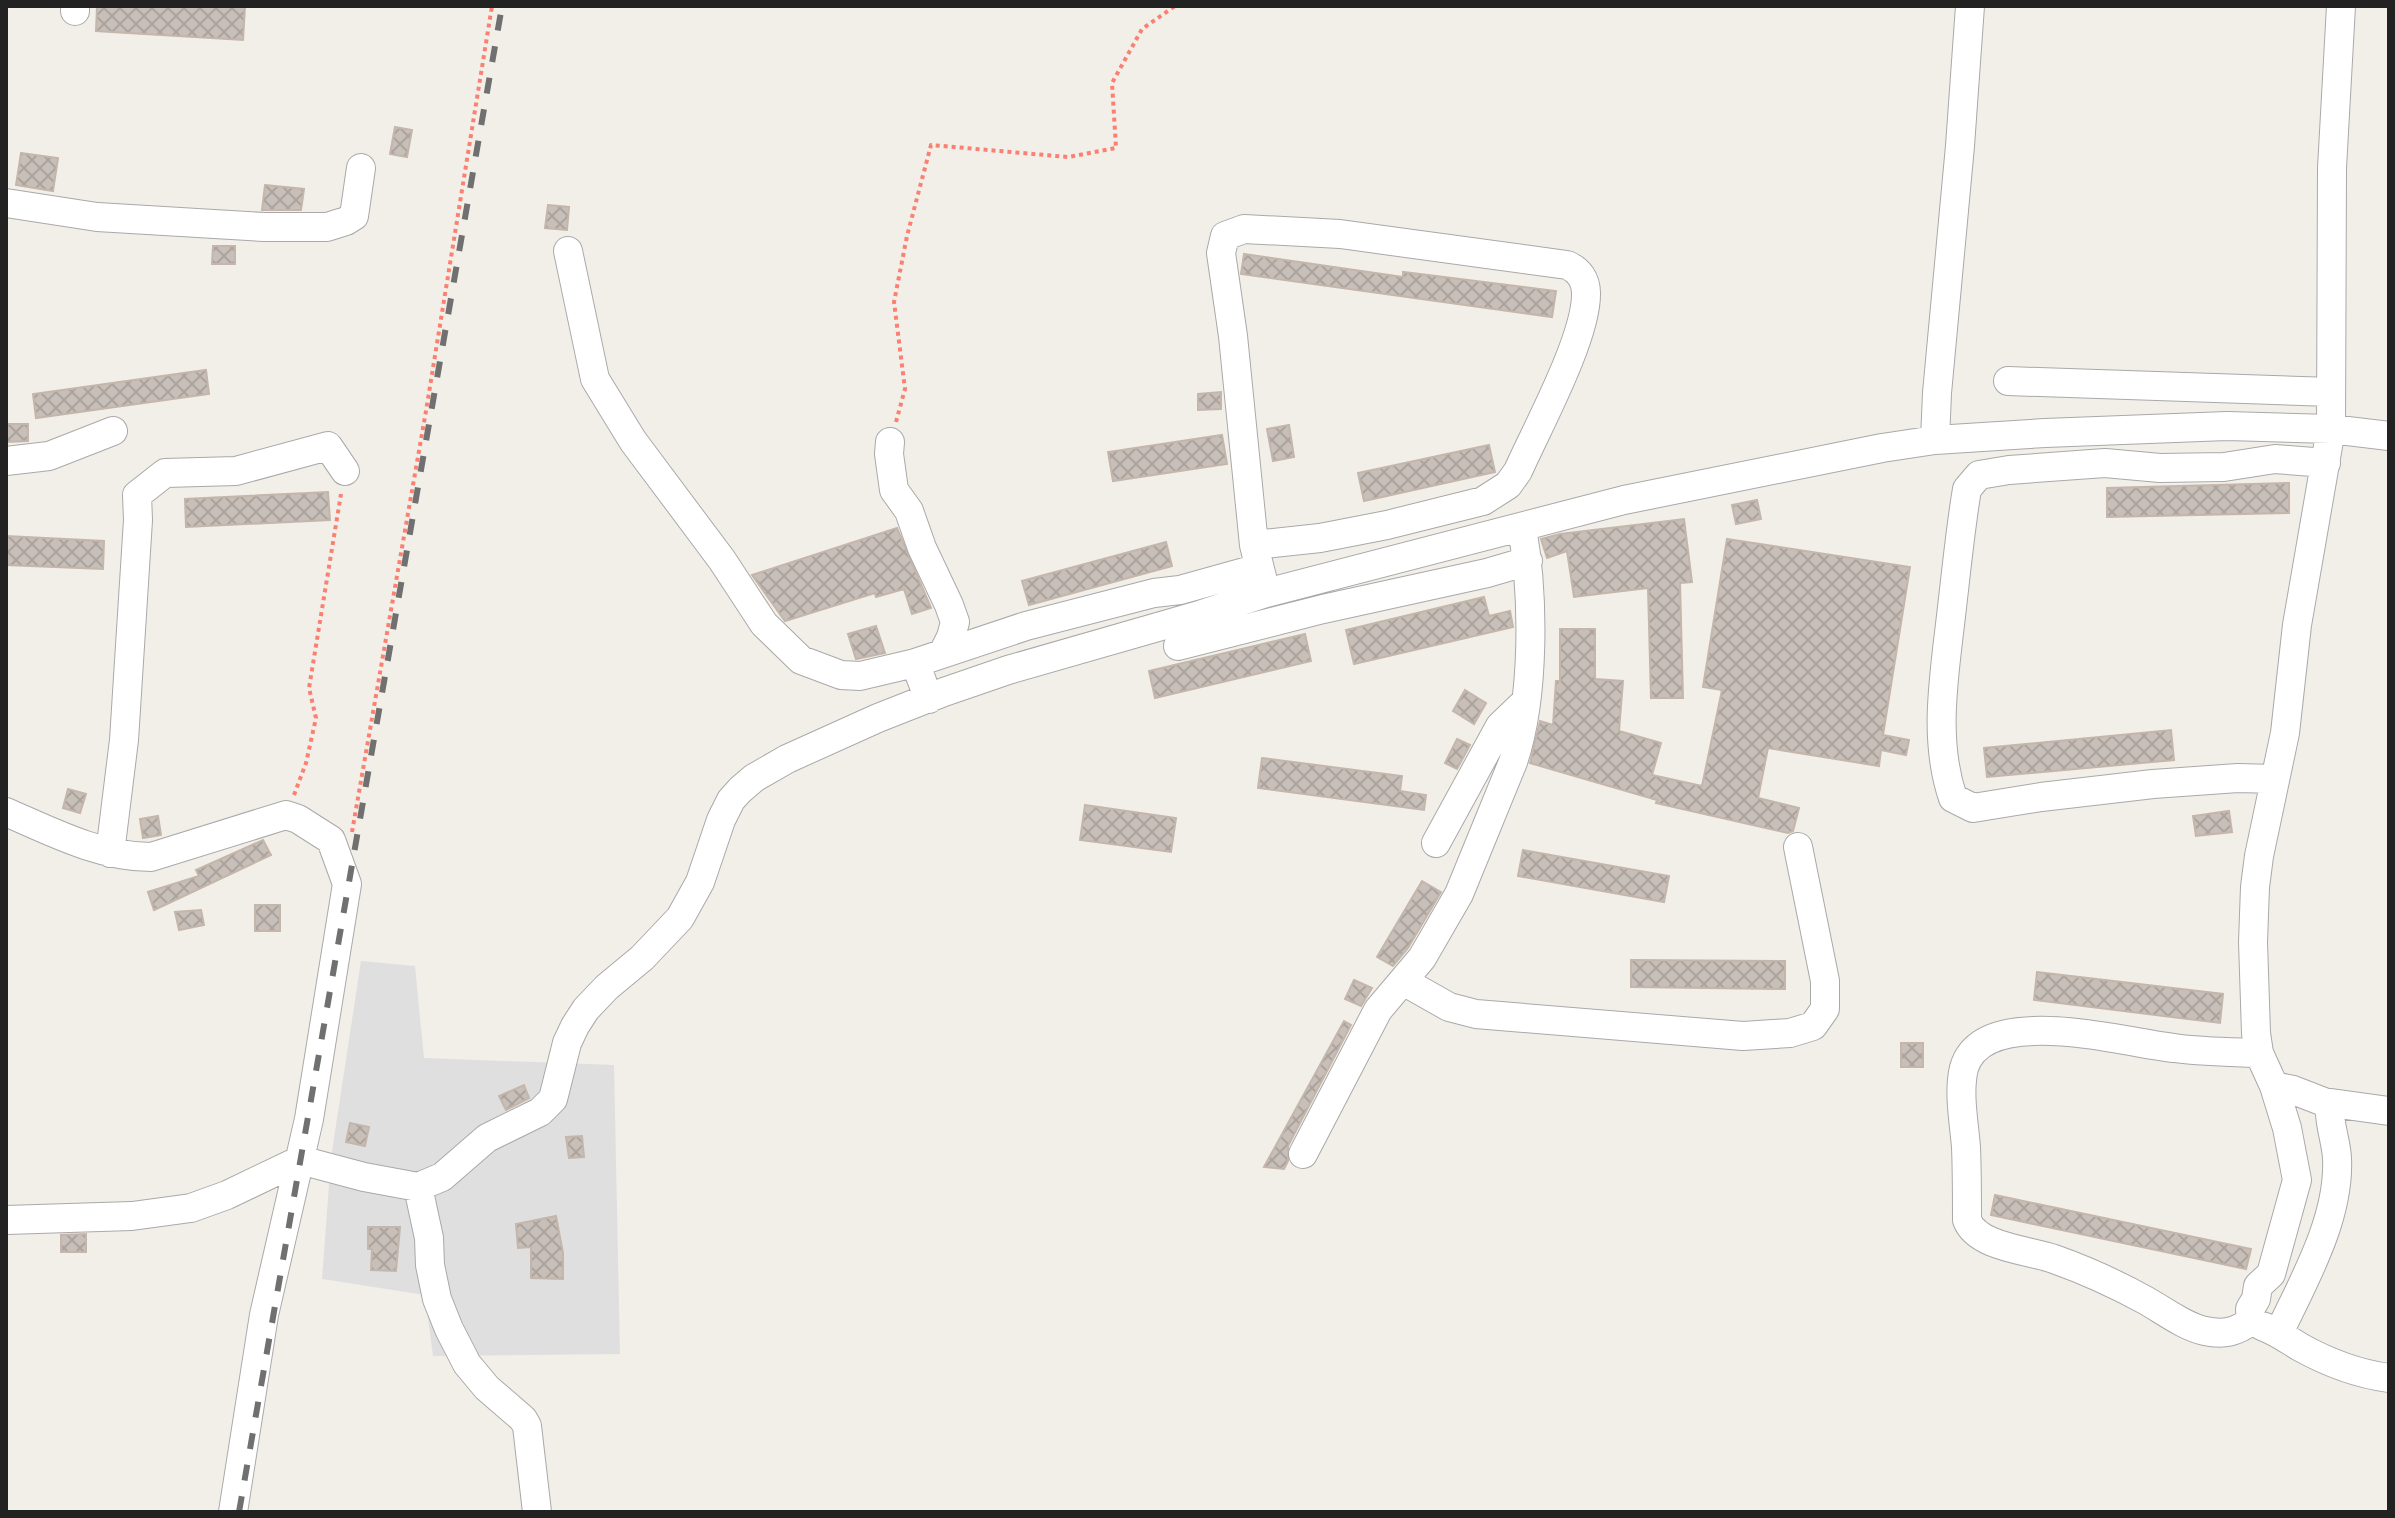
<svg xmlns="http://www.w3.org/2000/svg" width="2395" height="1518" viewBox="0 0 2395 1518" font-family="Ubuntu,sans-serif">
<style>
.residential{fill:#e0dfdf}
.building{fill:url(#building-cross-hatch);stroke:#c4b6ab;stroke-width:2}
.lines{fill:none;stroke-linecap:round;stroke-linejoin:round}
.minor-casing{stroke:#a9a9a9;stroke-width:30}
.path{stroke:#fa8072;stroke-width:4;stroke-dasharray:4 4;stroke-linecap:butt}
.minor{stroke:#fff;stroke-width:28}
.rail{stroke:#707070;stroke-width:6;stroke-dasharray:16 16;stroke-linecap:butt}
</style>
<defs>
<pattern id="building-cross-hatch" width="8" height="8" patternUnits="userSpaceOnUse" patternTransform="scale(2)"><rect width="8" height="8" fill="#c7bfb8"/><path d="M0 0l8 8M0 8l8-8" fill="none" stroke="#aba49e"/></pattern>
</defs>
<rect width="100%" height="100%" fill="#f2efe9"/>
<path class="residential" d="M361 961 415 966 424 1058 614 1065 620 1354 433 1356 425 1295 322 1279 331 1158Z"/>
<path class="building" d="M97 6H245L243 40 96 31Z
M395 127 412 130 407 157 390 154Z
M21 153 58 158 53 191 16 185Z
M265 185 304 189 301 210H262Z
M548 205 569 207 567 230 545 228Z
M213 246H235V264H212Z
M1244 254 1403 277V272L1556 291 1552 317 1241 274Z
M206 370 209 394 36 418 33 394Z
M1221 392V409L1198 410V394Z
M6 424H28V441L6 442Z
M1289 425 1294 457 1273 461 1267 429Z
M1222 435 1227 464 1113 481 1108 452Z
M1489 445 1495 472 1364 501 1358 473Z
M2289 483V513L2107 517V488Z
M328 492 330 520 186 527 185 499Z
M1757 500 1761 519 1736 524 1732 505Z
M1684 519 1692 582 1680 583 1683 698H1651L1648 588 1574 597 1567 551 1547 558 1541 539 1560 534Z
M897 528 931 608 912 614 904 589 876 597 875 593 785 621 752 575Z
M6 536 104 541 103 569 6 565Z
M1727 539 1910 567 1883 735 1909 740 1906 755 1881 750 1879 766 1768 748 1758 798 1799 808 1793 831 1788 833 1656 803 1657 800 1530 763 1540 721 1553 725 1556 681H1560V629H1595V679L1623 681 1619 731 1661 743 1652 775 1702 786 1722 690 1703 687Z
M1166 542 1172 566 1029 605 1022 581Z
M1484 597 1489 616 1510 611 1513 627 1354 664 1346 630Z
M876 626 885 653 856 659 848 634Z
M1305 634 1311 661 1155 698 1149 671Z
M1465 690 1486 703 1474 724 1453 711Z
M2171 730 2174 760 1987 777 1984 748Z
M1457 739 1470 745 1457 769 1445 763Z
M1262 758 1402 776 1400 791 1426 795 1424 810 1258 788Z
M68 789 86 794 80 813 63 808Z
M1085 805 1176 818 1171 852 1080 840Z
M2229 811 2232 832 2196 836 2193 816Z
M158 816 161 835 143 838 140 819Z
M263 840 271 855 154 910 148 892 199 876 196 870Z
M1523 850 1669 876 1664 902 1518 876Z
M1422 881 1441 892 1408 948 1393 966 1377 957Z
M255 905H280V931H255Z
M201 910 204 925 179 930 175 912Z
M1631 960 1785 961V989L1631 987Z
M2037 972 2223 994 2220 1023 2034 1000Z
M1354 980 1372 988 1361 1006 1345 999Z
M1344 1021 1351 1025 1288 1146V1161L1284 1169 1264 1167Z
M1901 1043H1923V1067H1901Z
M524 1085 529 1098 506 1110 499 1096Z
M350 1123 369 1127 365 1146 346 1142Z
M582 1136 584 1157 569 1158 566 1137Z
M1995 1195 2251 1249 2246 1269 1991 1215Z
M556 1216 563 1253V1279L531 1278V1247L518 1248 516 1224Z
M368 1227H400L396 1271 371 1270 372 1249H368Z
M86 1234V1252H61V1235Z"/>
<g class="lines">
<defs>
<path id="minor" d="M75 11V6
M6 203 97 217 264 227H327L346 221 354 216 361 168
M568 251 595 379 633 441 722 560 764 624 801 660 841 675 860 676 915 663 929 699
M2008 381 2331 392
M1935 440 1937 393 1960 146 1970 6
M890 442 889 454 894 490 909 511 922 548 949 605 955 622 951 637 943 653
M6 461 49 456 113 431
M1254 545 1320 538 1387 525 1483 501 1508 485 1518 471C1537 428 1587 337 1586 293 1586 280 1579 270 1567 265L1340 234 1244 229 1225 236 1221 253 1233 336 1254 545 1266 593
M1178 646 1323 609 1487 573 1528 561
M915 663 1026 626 1154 593 1180 590 1259 568
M2275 779 2238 778 2153 784 2041 797 1973 808 1953 798C1933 740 1944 677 1951 616 1956 574 1960 531 1967 489L1979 475 2009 470 2105 463 2160 468 2224 467 2275 459 2326 463
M6 812C52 832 100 857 151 857L286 815 298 819 331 840 347 884 309 1119 264 1315 233 1512
M1436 843 1500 726 1525 702
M110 853 124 740 138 520 137 495 165 473 236 471 328 446 345 471
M1403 981 1449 1007 1476 1014 1743 1036 1790 1033 1813 1026 1825 1009V981L1798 847
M2259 1053 2274 1086 2287 1128 2297 1180 2271 1274 2258 1286 2256 1299 2250 1309 2251 1321C2236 1332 2224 1335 2205 1331 2185 1327 2163 1310 2145 1300 2116 1284 2085 1270 2054 1259 2028 1250 1977 1247 1967 1220 1967 1196 1967 1171 1966 1147 1964 1122 1958 1092 1964 1068 1983 1002 2125 1043 2174 1048 2202 1052 2231 1052 2259 1053L2256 1033 2253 942 2255 887 2259 856 2285 733 2297 625 2331 429 2332 168 2341 6
M2274 1086 2293 1090 2324 1102 2389 1111
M1303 1154 1378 1010 1422 958 1459 894 1513 762C1535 697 1534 595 1522 528
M418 1187 429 1238 430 1265 437 1299 449 1329 467 1364 487 1388 523 1419 527 1426 537 1512
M6 1220 132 1216 191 1208 227 1195 300 1160 364 1177 418 1187 442 1177 487 1138 540 1112 553 1099 567 1043 575 1026 586 1009 607 987 642 958 680 918 700 882 721 820 731 800 740 790 754 778 787 759 878 718 944 692 1008 670 1196 616 1266 593 1624 500 1882 448 1935 440 2045 433 2227 426 2331 429 2389 436
M2262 1326C2276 1331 2287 1339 2300 1347 2327 1362 2359 1374 2389 1378
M2279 1333C2304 1280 2340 1218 2337 1158 2336 1139 2328 1123 2330 1103"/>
</defs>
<use href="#minor" class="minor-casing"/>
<path class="path" d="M896 422 905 389 894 302 907 236 931 145 1068 157 1116 148 1112 83 1142 29 1175 6
M294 795 306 763 316 718 309 688 341 494
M352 832 426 411 492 6"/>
<use href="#minor" class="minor"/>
<path class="rail" d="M239 1512 502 6"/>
</g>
<rect width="2395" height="1518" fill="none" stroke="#222222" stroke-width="16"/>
</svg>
